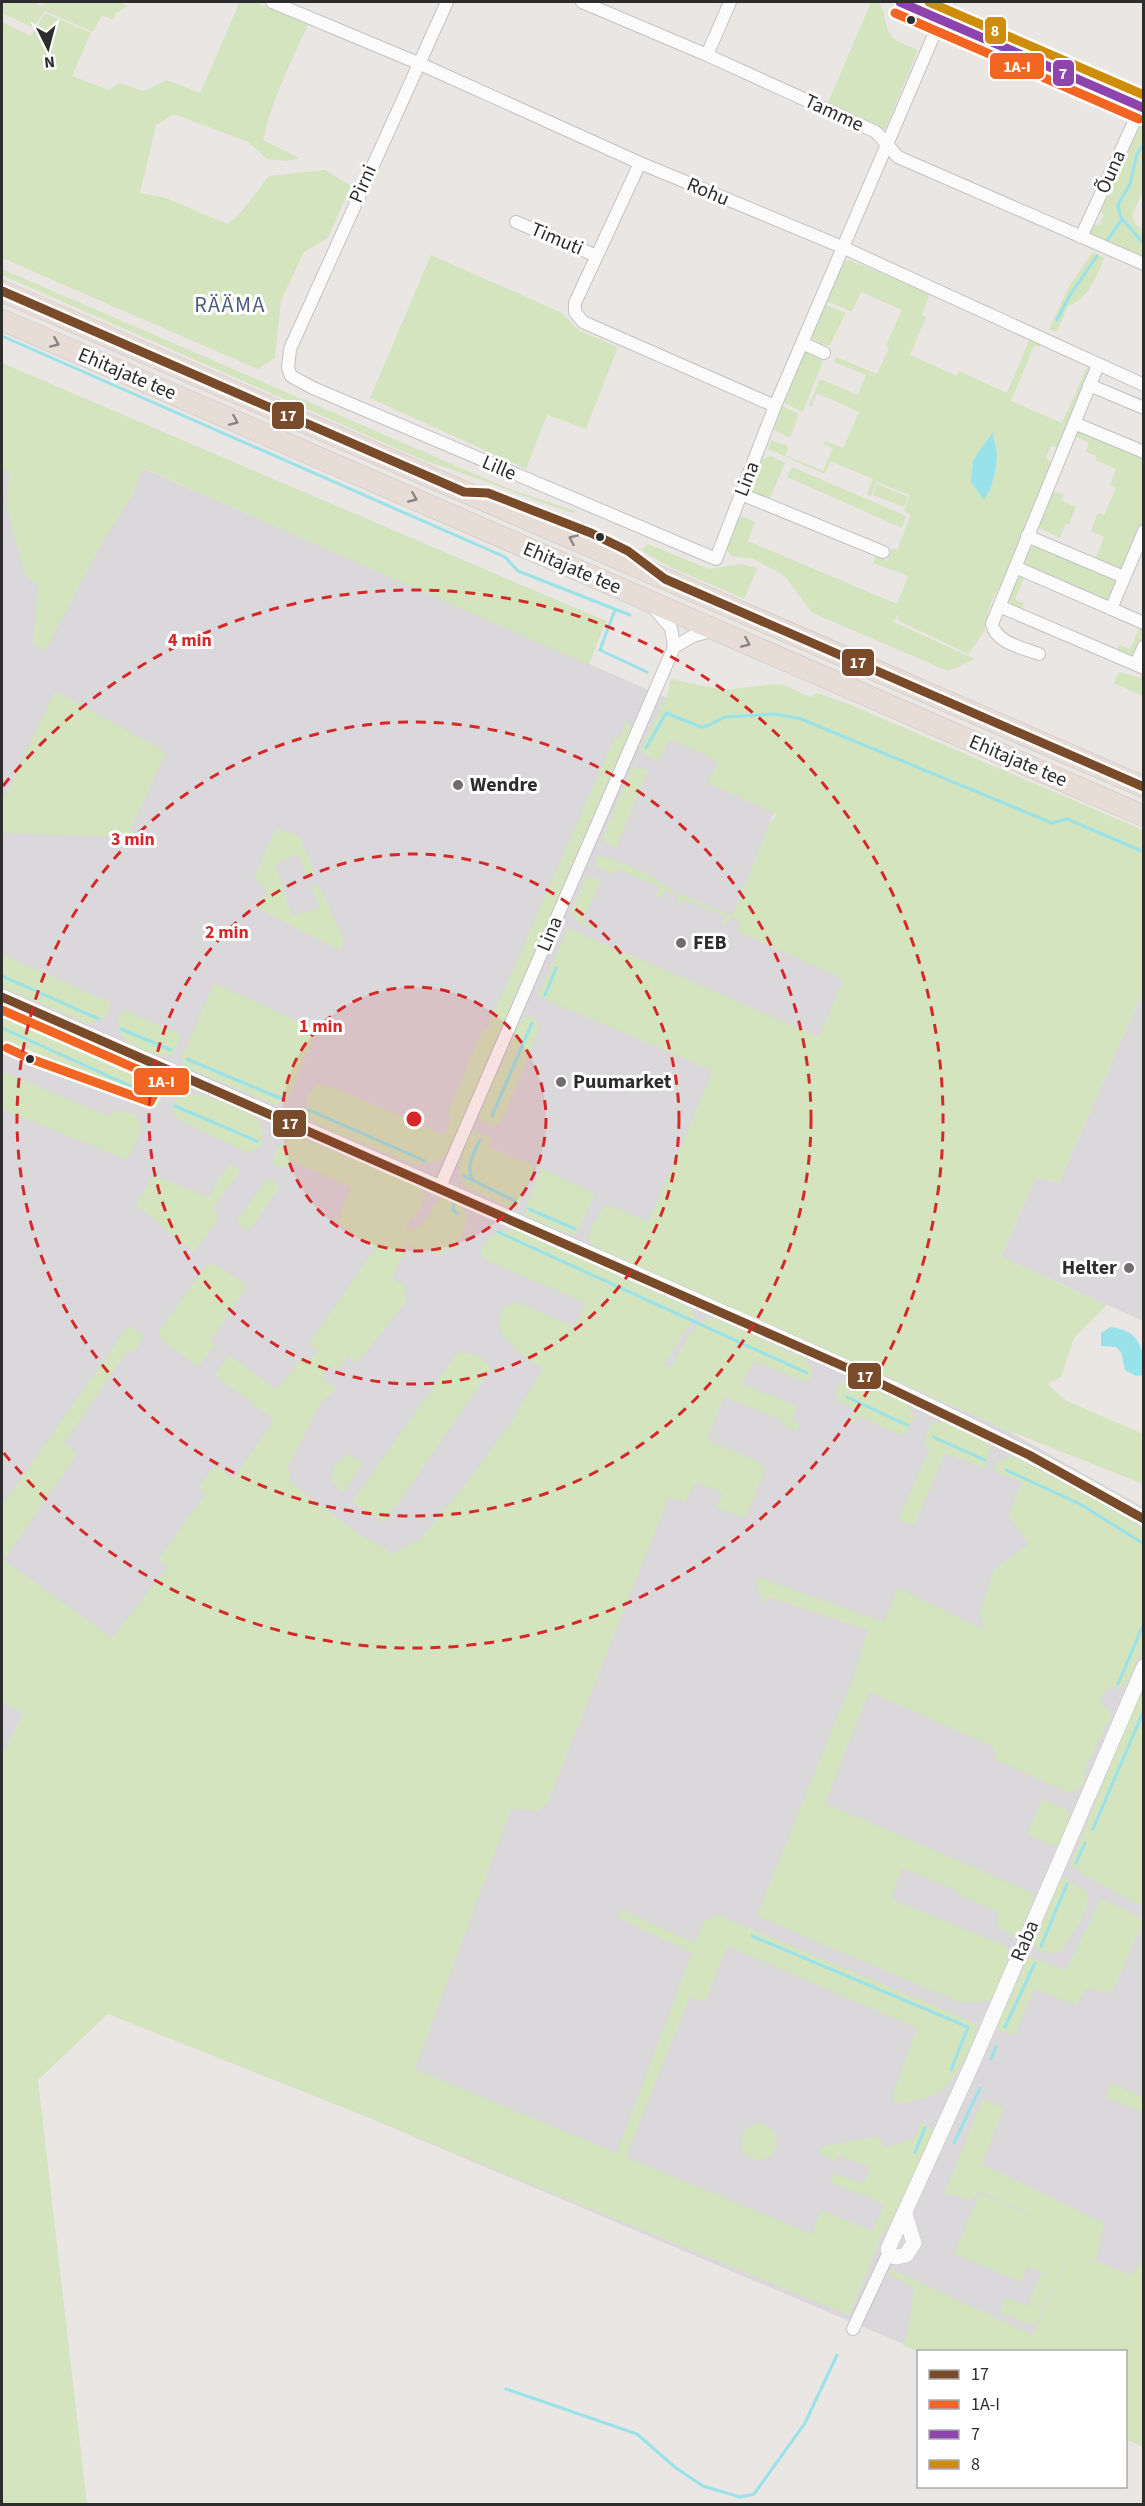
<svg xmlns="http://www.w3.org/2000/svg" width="1145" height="2506" viewBox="0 0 1145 2506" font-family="'Source Sans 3',sans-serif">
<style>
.industrial{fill:#dad8db}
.green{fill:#d3e4be;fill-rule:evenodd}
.water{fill:#99e2ea}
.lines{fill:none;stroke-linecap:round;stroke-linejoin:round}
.stream{stroke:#99e2ea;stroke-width:3}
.minor-casing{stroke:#c2c2c2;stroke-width:14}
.tertiary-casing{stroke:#c2c2c2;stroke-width:16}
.trunk-casing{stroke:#c6c4c3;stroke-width:22}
.minor{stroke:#fcfbfb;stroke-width:12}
.tertiary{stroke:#fcfbfb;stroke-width:15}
.trunk{stroke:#e8dcd6;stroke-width:21}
.bus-1-casing{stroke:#fff;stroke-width:14}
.bus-2-casing{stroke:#fff;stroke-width:14}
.bus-3-casing{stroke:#fff;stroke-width:14}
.bus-4-casing{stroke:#fff;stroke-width:14}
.bus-1{stroke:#7a4b2a;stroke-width:9}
.bus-2{stroke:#f26522;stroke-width:9}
.bus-3{stroke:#8e44ad;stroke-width:9}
.bus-4{stroke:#cf8e09;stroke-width:9}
.oneway{stroke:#8a8482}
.ring{fill:none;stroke:#d62828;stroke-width:3;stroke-dasharray:10 8}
.bus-dot{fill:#2d2d2d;stroke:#fff;stroke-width:2}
.poi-dot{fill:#6f6e6d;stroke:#fff;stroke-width:2}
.labels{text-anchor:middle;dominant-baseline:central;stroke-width:6;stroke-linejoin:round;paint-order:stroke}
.street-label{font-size:20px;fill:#2d2d2d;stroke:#fff}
.poi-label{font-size:20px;font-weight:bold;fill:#2d2d2d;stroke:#fff;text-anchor:start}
.quarter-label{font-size:22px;letter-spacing:1.5px;fill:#4d5e7d;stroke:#fff}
.centre{fill:#d62828;stroke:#fff;stroke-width:3}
.ring-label{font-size:18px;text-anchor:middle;font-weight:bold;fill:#d62828;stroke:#fff;stroke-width:6;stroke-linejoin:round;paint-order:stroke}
.line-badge{stroke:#fff;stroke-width:2}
.badge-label{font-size:16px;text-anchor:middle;font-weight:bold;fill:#fff}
</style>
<rect width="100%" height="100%" fill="#eae6e4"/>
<path class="industrial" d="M2 409 156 474 797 755 734 913 875 984 821 1116 712 1078 631 1263 1005 1429 1143 1507V2447L1126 2439V2352L920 2351 372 2119 105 1668 2 1616Z
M1143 991V1321L1001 1257 1036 1177 1059 1183Z
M2 1701 23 1713 2 1757Z"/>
<path class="green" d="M2 2H33L42 6 45 2H118L128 6 116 13 113 20 102 15 93 32 45 11 33 28 2 13Z
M240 2H254L308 24C291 62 272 100 263 140L300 158 286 161 267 159 248 142 174 114 156 125 140 193 166 198 227 224C242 216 257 190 269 176L325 170 351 186 328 238 304 252 293 275 281 301 275 358 258 369 2 258V22L31 36 45 13 91 33 72 76 109 90 120 83 144 91 167 80 200 93Z
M871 2 879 3C887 14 884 26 891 36 896 42 910 46 918 50L885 130 827 105Z
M1143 120V191L1132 215 1136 225 1143 229V262L1087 237 1092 225H1100L1104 215 1099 210 1135 126Z
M1093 252 1104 258C1097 277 1088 299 1068 306L1057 332 1049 329 1069 286Z
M431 255 562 313 580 331 618 347 586 429 547 415 526 469 370 398Z
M849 260 930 293 922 315 926 317 910 355 957 376 959 371 1007 393 1030 338 1037 341 1040 347 1034 346 1011 401 1062 423 1086 369 1093 367 1060 445 1058 448 1051 446 1046 457 1052 465 1006 580 995 593 988 612 984 632 968 654 899 621 897 614 894 622 975 659 948 671 817 615 812 612 785 577 778 572 753 559 731 556 726 548 735 522 742 516 755 522 748 541 897 604 908 576 873 563 876 556 887 561 892 548 897 550 910 517V514L904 511 910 495 877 482 871 496 867 495 873 479 830 461 825 474 768 449 771 440 786 445 788 449 785 455 823 471 833 448 824 444 825 441 843 448 859 412 817 393 811 407 809 406 820 379 858 395 866 375 834 362 836 357 877 374 889 348 886 346 902 310 861 292 852 312 827 301 842 262ZM993 433C993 441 995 445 997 452 1000 465 992 490 984 499L971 482 973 460Z
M2 269 512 490 575 511 573 513C523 497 475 476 425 461L2 275Z
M824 304 846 313 830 345 821 346 810 336Z
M807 351 822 357 823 361 803 412 784 403 805 352Z
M2 363 606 621 589 665 143 468 133 494 102 543 45 651 33 645 38 586 25 575 6 506 10 472 2 469Z
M782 406 799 414 790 438 774 430Z
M1077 428 1143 455V523L1123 570 1094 562 1104 537 1091 531 1098 513 1104 515 1116 488 1110 485 1116 469 1096 460V456L1086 452 1089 443 1075 436Z
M770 456 785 463 768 503 749 493 760 460Z
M792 467 906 516 902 528 787 477Z
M877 484 908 497 904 507 873 495Z
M1051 490 1064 495 1062 501 1076 507 1069 524 1066 523 1060 538 1037 527Z
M648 544 709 569 740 564 757 568V570L744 599 670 567 641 550Z
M1035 546 1112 577 1118 584 1108 602 1026 566 1023 560 1028 549Z
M1022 573 1143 625V634L1136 652 1129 655 1117 649 1119 645 1130 649 1139 628 1024 578 1015 599 1024 603 1022 609 1012 605 1009 600 1018 575Z
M1119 672 1140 678 1143 674V696L1114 683Z
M671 679 723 690 776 684 787 686 810 697 816 693 846 703 1143 830V991L1059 1183 1036 1177 1001 1257 1107 1305 1074 1338 1061 1377 1047 1384 1067 1401 1143 1434V1484L1005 1429 631 1263 595 1247 589 1242 590 1230 604 1207 608 1205 649 1222 713 1071 538 996 568 928 819 1037 844 979 737 931 741 922 730 917 726 926 722 924 725 916 684 899 680 906 676 904 679 895 666 890 662 898 656 896 660 887 617 869 614 875 596 866V857C610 853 658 878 669 889L730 915 734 913 768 827 776 814 708 783 718 763 700 752 669 739 661 758 657 761 646 756 640 750 668 693Z
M55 691 166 752 127 837 2 833V803Z
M626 721 631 727V732L449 1151 439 1160 417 1165 329 1130 313 1121 306 1113C306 1100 307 1091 319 1084L332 1087 444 1135 451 1120 448 1112 482 1032 487 1029 615 737 619 739Z
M635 767 648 770 616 848 605 842 603 837 631 770Z
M276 828 299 836 315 872 307 876 298 855 275 864 292 916 319 908 312 887 319 884 343 938 341 951 257 908 268 890 254 878Z
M590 876 601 881 583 921 598 928 596 930 578 922 571 913 586 877Z
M2 954 111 1003 105 1018 89 1024 2 987Z
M214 983 309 1026 316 1032 286 1102 273 1104 185 1067 182 1058Z
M123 1009 181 1035 173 1054C158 1060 125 1047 119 1031 116 1024 120 1016 123 1009Z
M11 1014 25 1016 155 1075 162 1091 157 1103 148 1106 2 1046V1022Z
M528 1015 538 1022 539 1030 500 1124 494 1126 481 1121 479 1115 522 1019Z
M2 1071 108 1116 117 1111 135 1114 142 1125 140 1135 127 1160 2 1109Z
M186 1093C200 1093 242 1107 254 1116 264 1123 263 1137 260 1147L249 1153 179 1120 172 1110 176 1099Z
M472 1132 479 1133 491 1138 488 1147 534 1166 518 1207 512 1209 465 1186C453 1170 462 1148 472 1132Z
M300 1138 423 1187C427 1198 421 1207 416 1217H411L405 1230C428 1232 429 1208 443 1195 477 1211 467 1222 455 1251L445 1247 442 1255 426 1248 424 1252 407 1245 392 1279 405 1285 406 1302 357 1363 348 1356 337 1370 329 1365 322 1377 337 1389 321 1402 288 1467 291 1483 356 1532 393 1554 420 1539 469 1480 511 1423 542 1369C528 1359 500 1342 499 1323 499 1319 502 1312 503 1308L517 1302 575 1327 586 1303 487 1261 482 1257 481 1249C492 1231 500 1228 521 1231L690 1308 695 1317 664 1365 671 1367C681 1351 692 1323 711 1317L806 1359 812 1372 810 1380 805 1382 754 1361 742 1384 797 1406 792 1421 801 1425 796 1431 783 1426 782 1420 724 1397 707 1440 759 1462 765 1471 745 1518 716 1508 723 1493 695 1482 685 1502 669 1497 548 1802 538 1811 511 1809 415 2069 624 2156 617 2152 692 1953 617 1917 620 1909 695 1943 704 1921 718 1915 975 2023 978 2029C967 2053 959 2084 931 2096 920 2100 907 2101 895 2105L893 2094 917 2028 727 1946 705 2002 690 1997 626 2157 812 2234 821 2210 873 2231 884 2204 830 2182 834 2173 863 2184 870 2167 838 2155 835 2162 819 2152V2147L879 2136 884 2148 915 2138 921 2122 933 2130 934 2134 895 2220 885 2228 849 2315 372 2119 108 2014 38 2080 87 2504H2V1757L23 1713 2 1701V1506L128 1326 144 1335 136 1351 126 1353 64 1443 77 1454 4 1560 112 1638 168 1567 158 1560 206 1493 199 1487 215 1466 233 1479 274 1420 215 1375 229 1355 276 1390 301 1359 307 1363 318 1350 309 1344 375 1249 337 1222 351 1187 292 1161 284 1169 273 1165C273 1147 284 1140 300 1138Z
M230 1164 241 1170 214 1207 218 1219 194 1252 136 1205 154 1175 209 1198 220 1176H222Z
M541 1168 595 1194 576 1234 573 1236 525 1216V1211Z
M267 1179 278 1183V1189L251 1229 244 1230 239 1225 238 1220Z
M211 1264 217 1265 247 1286 210 1342 215 1345 199 1367 166 1344 161 1339 160 1330 206 1266Z
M458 1352 478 1355 492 1368 384 1523 352 1502Z
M849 1380 859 1381 906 1402 914 1417 907 1433 899 1434 858 1416 853 1424 850 1423 855 1409 838 1401C833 1390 838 1383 849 1380Z
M948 1421 985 1439 990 1449 985 1469 945 1453 914 1526 898 1519 930 1449 924 1444 929 1427 933 1423Z
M348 1454 363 1464 343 1493 332 1481 334 1465Z
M1013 1456 1085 1493 1143 1527V1646L1126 1686 1107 1688 1100 1702 1112 1714 1085 1769C1088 1781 1081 1790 1069 1793L998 1761 992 1746 869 1692 825 1803 1031 1892 1034 1898 1021 1930 1013 1935 998 1927 996 1923 999 1913 956 1893V1890L902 1868 891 1899 1006 1946 1010 1951C1010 1960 1006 1967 1004 1975 993 2004 986 2005 956 2001L757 1916 853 1678 868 1630 768 1597 765 1604 757 1586V1577L884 1622 898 1588 985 1630 980 1614 994 1569 1029 1544 1009 1515 1022 1482 993 1471 997 1462Z
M1143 1684V1907L1078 1872 1072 1865V1860Z
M1043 1798 1069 1812 1070 1816 1058 1846H1053L1027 1834Z
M1063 1878 1087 1892C1092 1910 1071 1935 1062 1951 1053 1955 1045 1952 1036 1949L1035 1942 1059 1880Z
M1101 1899 1137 1916 1143 1922 1113 1991 1107 1993 1087 1988 1076 2005 1034 1989 1014 2036 998 2030 997 2026 1028 1958 1031 1957 1066 1970Z
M1112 2083 1143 2098V2112L1105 2097Z
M983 2099 1004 2108 982 2164 1104 2223 1096 2261 1131 2275 1143 2260V2447L1126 2439V2352H920L903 2345 908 2333 914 2288 889 2274 891 2269 1033 2335 1078 2236 1035 2326 1000 2313 1006 2297 1028 2306 1042 2272 1028 2267 1021 2282 954 2254 980 2193 1072 2234 980 2191 970 2201 961 2197 944 2194Z
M741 2142a18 18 0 1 1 36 0a18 18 0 1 1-36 0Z"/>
<path class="water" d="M993 432C993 442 997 448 997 456 997 470 992 489 984 500L971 482 973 460Z
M1111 1327C1141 1331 1144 1349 1143 1375L1136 1376 1125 1370 1121 1352 1116 1347 1101 1346V1333Z"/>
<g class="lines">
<path class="stream" d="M1144 144 1137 154 1130 184 1118 204 1120 216 1144 244
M1107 241 1122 219
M1057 320 1070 295 1097 256
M2 336 505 557 518 571 630 615
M615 610 600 650 647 672
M646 748 666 713 701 727 707 726 725 717 775 714 801 719 1052 823 1067 819 1144 852
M2 976 99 1019
M545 995 556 968
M2 1028 155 1097
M121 1029 171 1050
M187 1059 282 1099
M175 1106 257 1141
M309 1110 425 1161
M492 1116 532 1023
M464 1176 515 1201
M472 1179C466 1164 474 1153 480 1140
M454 1203 453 1210 457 1213
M529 1209 575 1229
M498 1232 807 1373
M847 1397 907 1425
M933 1437 985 1460
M1006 1470 1080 1504 1144 1544
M1118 1684 1144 1623
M1093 1829 1144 1710
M1076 1863 1085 1843
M752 1936 968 2027 951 2070
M1041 1946 1067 1884
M1005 2027 1035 1963
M991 2059 996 2047
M954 2143 980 2088
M915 2152 925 2128
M506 2389 637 2434 676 2468 703 2486 740 2497 754 2494 805 2423 837 2355"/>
<defs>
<path id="minor" d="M272 2 418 63 640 163 842 247 1144 385
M447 2 290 349 288 368 291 376 313 388 716 559 775 406 948 2
M582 2 707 55 876 132 898 157 1144 264
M707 55 730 2
M640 163 575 303V312L583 322 775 406
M516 222 597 256
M1081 237 1141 107
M802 343 824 353
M1089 385 1144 408
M1074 423 1144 452
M741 494 883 552
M1027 536 1124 577
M1015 567 1144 623
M652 606 671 628 674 647 693 636 715 630
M999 606 1144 668
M1111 609 1144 531
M1039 654C1023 648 996 643 992 624L1098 365
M1136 664 1144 646
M440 1187 674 647
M853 2329 889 2252"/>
<path id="tertiary" d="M900 2 1144 108
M2 997C225 1095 450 1191 673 1290 832 1361 993 1429 1144 1519
M905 2214 914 2243 906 2255 897 2257 891 2256 888 2249 973 2062 1144 1667"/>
<path id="trunk" d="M2 291 1144 787
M2 320 1144 816"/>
</defs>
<use href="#minor" class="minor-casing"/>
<use href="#tertiary" class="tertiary-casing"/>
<use href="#trunk" class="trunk-casing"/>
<use href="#minor" class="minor"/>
<use href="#tertiary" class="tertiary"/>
<use href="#trunk" class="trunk"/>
<defs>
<path id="bus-1" d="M2 291 464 492 488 493 591 533 628 551 665 579 1144 787
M2 997 852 1370 1029 1455 1144 1519"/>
<path id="bus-2" d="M895 13 1139 119
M2 1010 162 1080 150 1102 31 1059 7 1048"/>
<path id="bus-3" d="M900 2 1144 108"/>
<path id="bus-4" d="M929 2 1144 95"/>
</defs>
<use href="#bus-1" class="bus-1-casing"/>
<use href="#bus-2" class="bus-2-casing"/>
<use href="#bus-3" class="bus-3-casing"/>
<use href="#bus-4" class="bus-4-casing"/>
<use href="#bus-1" class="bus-1"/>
<use href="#bus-2" class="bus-2"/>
<use href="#bus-3" class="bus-3"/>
<use href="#bus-4" class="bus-4"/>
</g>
<defs><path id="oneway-chevron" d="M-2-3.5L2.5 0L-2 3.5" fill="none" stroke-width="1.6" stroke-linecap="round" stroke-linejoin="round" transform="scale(1.5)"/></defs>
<g class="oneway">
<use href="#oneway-chevron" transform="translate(55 343) rotate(23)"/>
<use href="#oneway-chevron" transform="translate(234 421) rotate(23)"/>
<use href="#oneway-chevron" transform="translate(413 498) rotate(23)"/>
<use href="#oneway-chevron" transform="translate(573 539) rotate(-156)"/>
<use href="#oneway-chevron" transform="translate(746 643) rotate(23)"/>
</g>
<circle cx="414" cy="1119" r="132" fill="#d62828" fill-opacity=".12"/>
<g class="ring">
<circle cx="414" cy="1119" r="132"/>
<circle cx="414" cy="1119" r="265"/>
<circle cx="414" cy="1119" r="397"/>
<path d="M3 786A529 529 0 1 1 3 1452"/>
</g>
<g class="bus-dot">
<circle cx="911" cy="20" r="5"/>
<circle cx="600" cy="537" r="5"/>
<circle cx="30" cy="1059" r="5"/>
</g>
<g class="poi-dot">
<circle cx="458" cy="785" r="6"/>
<circle cx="681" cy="943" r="6"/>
<circle cx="561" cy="1082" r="6"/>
<circle cx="1129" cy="1268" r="6"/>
</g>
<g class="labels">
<g class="street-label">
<text transform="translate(834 113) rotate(25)">Tamme</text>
<text transform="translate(1111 172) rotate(-66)">Õuna</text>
<text transform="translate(363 184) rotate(-66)">Pirni</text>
<text transform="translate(708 192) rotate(23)">Rohu</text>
<text transform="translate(557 239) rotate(23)">Timuti</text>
<text transform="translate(127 374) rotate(23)">Ehitajate tee</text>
<text transform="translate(499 468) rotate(23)">Lille</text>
<text transform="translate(747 479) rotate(-69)">Lina</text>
<text transform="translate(572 568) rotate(23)">Ehitajate tee</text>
<text transform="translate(1018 761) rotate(23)">Ehitajate tee</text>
<text transform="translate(550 934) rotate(-67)">Lina</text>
<text transform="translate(1025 1941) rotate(-67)">Raba</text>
</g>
<g class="poi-label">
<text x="470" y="785">Wendre</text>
<text x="693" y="943">FEB</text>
<text x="573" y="1082">Puumarket</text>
<text x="1117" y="1268" text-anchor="end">Helter</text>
</g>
<g class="quarter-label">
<text x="230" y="305">RÄÄMA</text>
</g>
</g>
<circle cx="414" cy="1119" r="9" class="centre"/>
<g class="ring-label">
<text x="190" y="646">4 min</text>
<text x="133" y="845">3 min</text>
<text x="227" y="938">2 min</text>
<text x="321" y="1032">1 min</text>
</g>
<g class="line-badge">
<rect x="984" y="16" width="23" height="29" rx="6" fill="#cf8e09"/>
<rect x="989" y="52" width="56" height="28" rx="6" fill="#f26522"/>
<rect x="1052" y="59" width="23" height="28" rx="6" fill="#8e44ad"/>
<rect x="271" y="401" width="34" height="29" rx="6" fill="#7a4b2a"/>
<rect x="841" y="648" width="34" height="29" rx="6" fill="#7a4b2a"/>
<rect x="133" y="1067" width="57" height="29" rx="6" fill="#f26522"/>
<rect x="272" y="1109" width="35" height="29" rx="6" fill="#7a4b2a"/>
<rect x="847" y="1362" width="35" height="28" rx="6" fill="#7a4b2a"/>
</g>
<g class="badge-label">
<text x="995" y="36">8</text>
<text x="1017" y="72">1A-I</text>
<text x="1063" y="79">7</text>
<text x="288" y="421">17</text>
<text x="858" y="668">17</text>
<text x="161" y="1087">1A-I</text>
<text x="290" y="1129">17</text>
<text x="865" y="1382">17</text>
</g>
<rect width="1145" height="2506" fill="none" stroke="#2d2d2d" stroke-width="6"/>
<rect x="917" y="2350" width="210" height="138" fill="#ffffff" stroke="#ababab" stroke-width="1.5"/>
<rect x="929" y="2370" width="30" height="9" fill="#7a4b2a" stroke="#ababab" stroke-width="1.5"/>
<text x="971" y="2380" font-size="18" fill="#2d2d2d">17</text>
<rect x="929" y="2400" width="30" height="9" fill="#f26522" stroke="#ababab" stroke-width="1.5"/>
<text x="971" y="2410" font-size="18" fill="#2d2d2d">1A-I</text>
<rect x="929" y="2430" width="30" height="9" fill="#8e44ad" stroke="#ababab" stroke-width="1.5"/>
<text x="971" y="2440" font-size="18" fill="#2d2d2d">7</text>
<rect x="929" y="2460" width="30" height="9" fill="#cf8e09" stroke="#ababab" stroke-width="1.5"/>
<text x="971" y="2470" font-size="18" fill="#2d2d2d">8</text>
<g transform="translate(48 48) rotate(174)" stroke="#ffffff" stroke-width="4.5" paint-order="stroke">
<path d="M0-4.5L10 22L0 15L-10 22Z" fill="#2d2d2d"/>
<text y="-9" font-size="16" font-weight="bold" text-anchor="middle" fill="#2d2d2d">N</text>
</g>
</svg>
